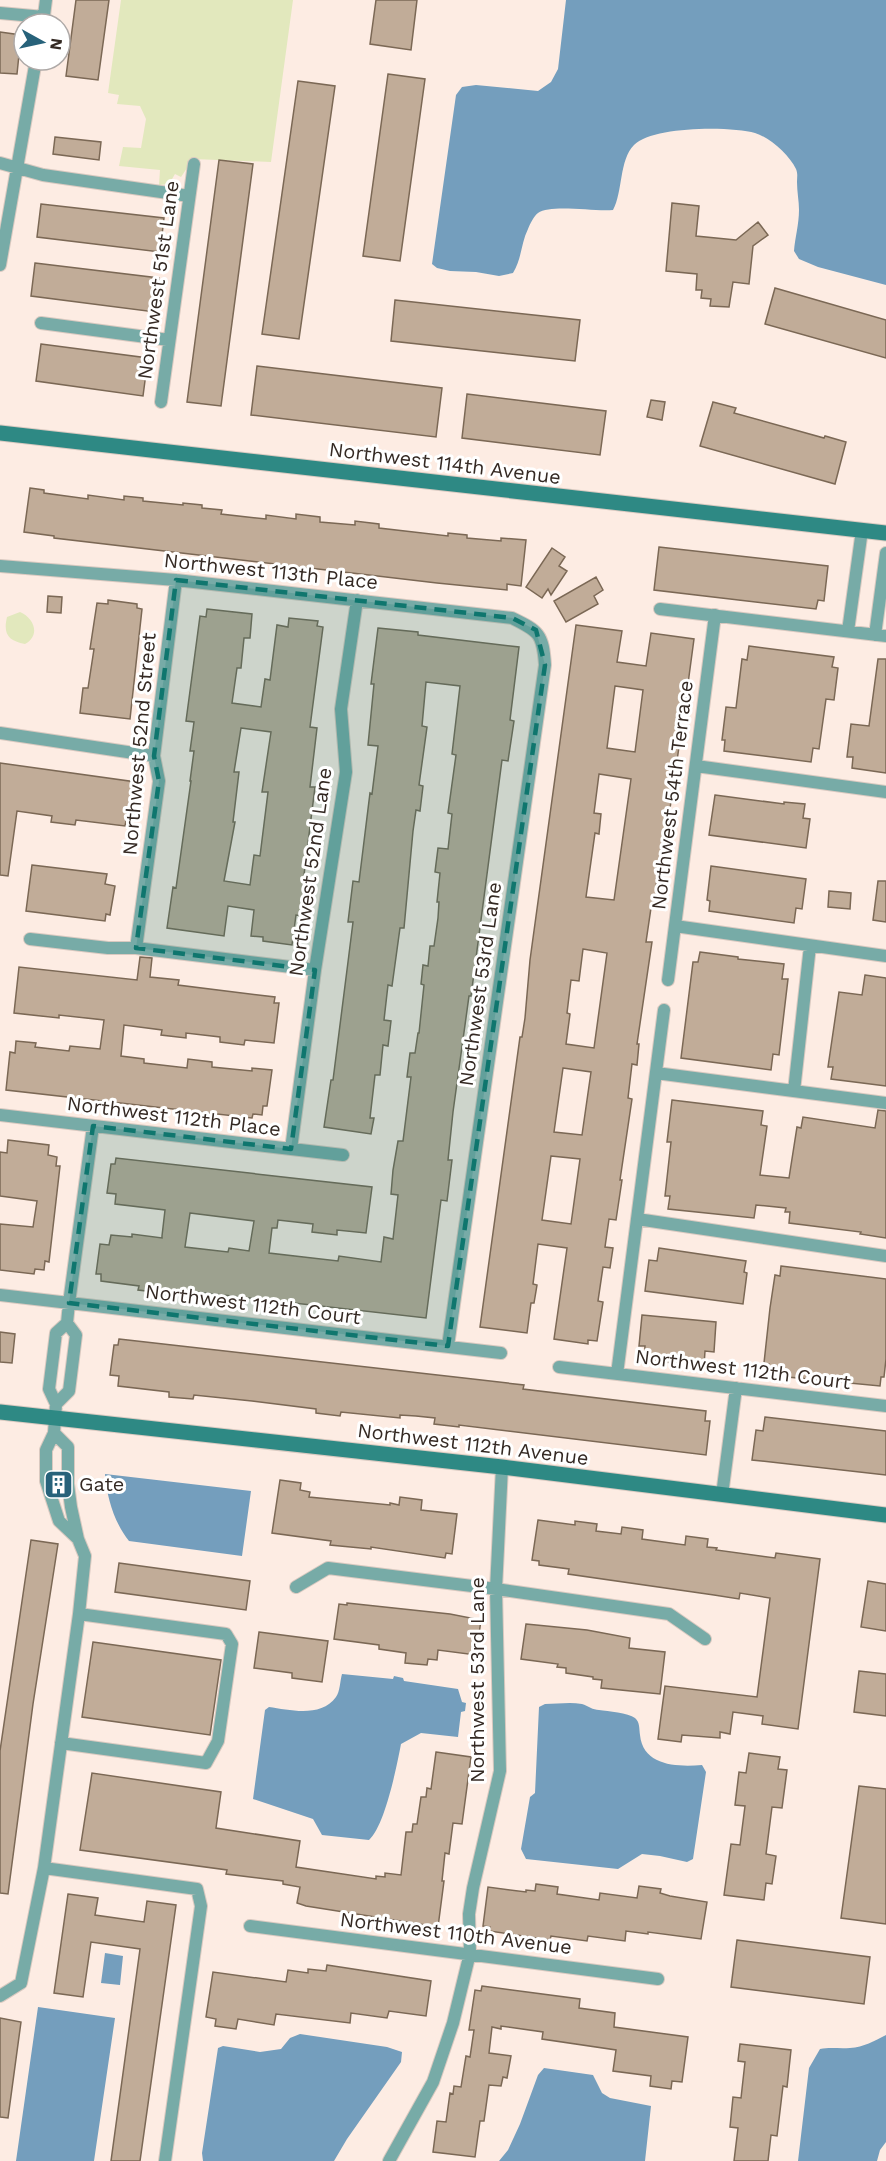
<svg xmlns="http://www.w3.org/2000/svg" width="886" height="2161" viewBox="0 0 886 2161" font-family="'Work Sans',sans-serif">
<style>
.green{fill:#e2e8bd}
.water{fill:#749ebd}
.building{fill:#c1ac98;stroke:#7b6855;stroke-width:1.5;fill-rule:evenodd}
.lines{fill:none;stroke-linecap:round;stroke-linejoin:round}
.street-casing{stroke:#d9c9c0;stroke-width:14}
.secondary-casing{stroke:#d9c9c0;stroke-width:17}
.street{stroke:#77aba7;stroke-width:12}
.secondary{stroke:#2e8984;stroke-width:15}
.marked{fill:#0f766e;fill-opacity:0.2;stroke:#0f766e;stroke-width:4.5;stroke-dasharray:12 8;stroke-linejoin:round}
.labels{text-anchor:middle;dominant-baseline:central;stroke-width:6;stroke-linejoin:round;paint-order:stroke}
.street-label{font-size:20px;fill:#342923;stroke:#fff}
.poi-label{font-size:20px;fill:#342923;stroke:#fff;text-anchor:start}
</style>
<rect width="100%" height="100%" fill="#fdece3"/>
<path class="green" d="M121 0H293L271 162 193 159 181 177 175 174 172 179 174 182 170 184 159 185 160 170 119 166 123 147 141 148 146 119 140 106 117 104 119 95 108 93Z
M20 612C34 618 41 635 25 644 8 641 3 634 7 617Z"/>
<path class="water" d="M566 0H886V285L818 267 799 259 794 251C795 238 799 224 799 210 799 201 797 192 797 182 797 177 798 174 796 169 789 155 771 138 755 133 731 126 652 126 634 145 619 160 623 192 613 210 595 212 551 204 538 213 534 216 530 224 528 229 521 243 522 258 513 273L499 276 476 272 450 271 437 268 432 264 456 95 462 87 476 85 538 91 551 82 558 69Z
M105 1474 251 1491 242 1556 129 1541C114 1522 107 1498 105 1474Z
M342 1674 393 1679 394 1676 403 1678 404 1681 458 1689 462 1702 466 1703 465 1711 461 1712 458 1737 421 1733 401 1744C397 1765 385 1826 369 1840L322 1835 313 1819 253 1799 265 1710 269 1707C290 1710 321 1718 336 1697 340 1692 340 1681 342 1674Z
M545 1704C557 1704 570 1702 582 1704 588 1706 593 1710 599 1710 608 1711 628 1713 635 1718 640 1722 639 1729 640 1735 643 1766 677 1767 702 1765L706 1772 693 1859 687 1862 660 1856 642 1854 618 1869 526 1859 521 1849 530 1797 535 1793 539 1707Z
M105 1953 123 1956 120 1985 101 1983Z
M38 2007 115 2018 94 2161H16Z
M300 2034 387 2047 402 2052 401 2062 347 2139 334 2161H203L202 2153 218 2048 223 2046 260 2052 281 2049 290 2038Z
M886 2035V2142L880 2150 877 2161H798L809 2068 820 2049C831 2047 839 2049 850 2048 864 2047 874 2041 886 2035Z
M544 2068 593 2075 602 2093 610 2098 651 2106 645 2161H499L508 2150 520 2124 538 2075Z"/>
<path class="building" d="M76 0H109L98 80 66 76Z
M376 0H417L411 50 370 44Z
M0 32 21 35 17 74 0 73Z
M388 74 425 79 400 261 363 256Z
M298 81 335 86 299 339 262 334Z
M55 137 101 142 99 160 53 154Z
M219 160 253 164 221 406 187 402Z
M672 203 699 206 696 236 736 240 758 222 768 235 753 246 749 284 733 282 729 307 710 306 711 299 701 298 702 290H696L697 274 666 271Z
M41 204 164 218 160 252 37 237Z
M35 263 159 278 155 312 31 296Z
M775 288 886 320V358L765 324Z
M395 300 580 320 575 361 391 341Z
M41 344 148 358 143 396 36 381Z
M257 366 442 388 436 437 251 415Z
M467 394 606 411 600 455 462 438Z
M651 400 665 402 662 420 647 417Z
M713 402 736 408 734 413 824 438 825 436 846 442 835 484 700 446Z
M30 488 44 490V493L88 499V495L124 500V496L143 498V501L183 505V503L202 505V508L222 510 221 514 266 519V515L296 519V514L320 517V522L355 525V521L379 524V528L448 536V533L467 535V538L501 541V538L526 540 521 586 507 584V590L437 583 54 538V536L24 532Z
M659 547 828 566 824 601 818 600 816 609 654 590Z
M552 548 565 557 559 566 567 571 551 595 548 589 542 598 526 587Z
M596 577 603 590 594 596 598 604 566 622 554 601Z
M48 596 62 597 61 613 47 612Z
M108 600 137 604V608L142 609 130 719 80 713 83 688H88L94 649H90L97 603 108 604Z
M207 609 252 614 250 638H244L241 668H237L232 703 261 707 265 679 270 680 277 625 288 627 289 618 318 621 317 626 323 627 310 727 317 728 310 787H315L304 875 309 876 302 916 296 915 292 945 263 941V937L251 936 254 910 228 906 224 936 167 928 173 887 176 888 191 781H190L194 751H190L194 722 186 721 200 616 206 617ZM241 728 271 732 262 792H268L260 856 254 855 250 885 224 881 235 822H233L239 772H234Z
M576 625 622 631 617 662 646 666 651 633 694 639 685 706H681L676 739 680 740 668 822H670L664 862H659L656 887 661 888 658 909 651 908 646 942H652L637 1044H639L637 1065 632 1064 628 1098 632 1099 620 1180H622L616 1220 609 1219 605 1247 613 1248 610 1268 603 1267 598 1301 603 1302 597 1341 588 1340V1344L554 1339 567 1248 538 1244 533 1284 537 1285 534 1303H531L527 1333 480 1327 520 1037H522L525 1018 530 960ZM615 686 643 690 635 752 607 748ZM599 774 631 779 614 900 586 897 595 833 599 834 601 814 594 813ZM583 949 607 953 594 1048 566 1044 570 1014 567 1013 571 980 579 981ZM563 1068 591 1072 582 1135 554 1132ZM551 1156 580 1159 571 1224 542 1220Z
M378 628 418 632V635L519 647 510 720 514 721 508 761 502 760 471 996H469L453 1112 448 1160H452L447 1201 441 1200 426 1318 180 1290V1295L138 1290 139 1286 101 1281V1274H96L100 1244 109 1245 111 1235 132 1237V1234L162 1238V1236L165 1210 115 1204 116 1194 107 1193 111 1164H115L116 1158 372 1187 366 1233 337 1230V1235L312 1232 313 1224 278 1220 277 1228H272L269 1253 338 1261 339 1256 381 1262 384 1237 393 1239 398 1195 391 1194 393 1170 398 1141H403L411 1077H407L410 1053H415L418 1033H419L424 985 421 984 423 965 428 966 430 946H434L438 918 439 902H437L440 873 435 872 438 848 448 849 452 814 448 813 456 755 452 754 460 686 426 682 422 726 427 727 419 785 423 786 420 811 416 810 413 831 404 928H400L392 986 388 985 384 1020 391 1021 388 1046 383 1045 380 1075H375L370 1118H374L371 1134 324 1127 331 1080H333L348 962 353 922H348L353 881 359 882 370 793 372 794 378 746 368 745 374 684H371ZM190 1213 254 1221 249 1251 229 1248 228 1252 185 1247Z
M749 646 834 657 832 667 838 668 834 700 826 699 819 749 813 748 811 762 724 751 725 740H722L726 707 736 708 742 659 747 660Z
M878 659H886V773L852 768 853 757H847L851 724 869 726Z
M0 763 136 782 135 788H140L136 817 127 816 125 826 76 820 75 825 51 822 52 816 17 811 8 876 0 875Z
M715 795 784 804V802L805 804 803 818 810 819 806 848 709 835Z
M32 865 107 874 105 884 115 886 110 915 106 914 105 921 26 911Z
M711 866 806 879 802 909 796 908 794 923 709 911 710 901 707 900Z
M878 881H886V922L873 920Z
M829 891 851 893 850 909 828 907Z
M700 952 738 957V959L784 964 782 979H788L779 1055 773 1054 771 1070 681 1058 693 962H698Z
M140 957 152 958 150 977 179 980 178 985 275 997 274 1003H279L274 1043 245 1040 244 1045 220 1042V1037L186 1033V1038L161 1035 162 1030 124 1025 121 1056 144 1059V1063L187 1068 188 1059 212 1062V1067L252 1071V1068L272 1070 267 1106H263L262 1115 253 1114 252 1118 6 1090 10 1052 15 1053 16 1041 36 1043 35 1047 69 1051 70 1046 100 1049 104 1020 59 1015V1018L14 1013 19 967 137 980Z
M865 975 886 978V1086L831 1079 833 1067H828L839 992 862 995Z
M672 1100 763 1111 761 1125 767 1126 760 1175 789 1178 797 1127 801 1128 803 1117 875 1128 878 1110 886 1111V1238L860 1234 861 1232 789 1223 790 1212H785L786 1208 756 1205 754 1218 668 1209 670 1196H665L671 1142H667Z
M8 1140 49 1145 48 1155 57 1157 56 1166H60L49 1262 45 1261 44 1270 35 1269 34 1274 0 1270V1224L33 1227 37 1201 0 1196V1152L7 1153Z
M659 1248 746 1261 744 1272 747 1273 743 1304 645 1291 649 1260 657 1261Z
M781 1266 886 1279V1359L884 1377H881L880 1386 767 1375 769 1364 764 1363 770 1308 775 1275 780 1276Z
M642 1315 716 1322 714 1352 705 1351 704 1366 644 1360 645 1346H639Z
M0 1332 15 1334 12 1363 0 1362Z
M119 1339 464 1378 524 1385 523 1389 706 1411 705 1421H710L706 1455 459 1425V1427L434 1424 435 1418 416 1416 400 1415V1418L341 1412 340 1416 316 1413V1409L252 1401 194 1395 193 1399 169 1397V1392L118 1386 119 1376 110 1375 114 1345H118Z
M765 1417 886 1431V1475L752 1460 756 1430 763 1431Z
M280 1480 301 1483 300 1490 310 1492 309 1497 390 1505V1503L399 1505 400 1497 422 1500 421 1510 457 1514 452 1554 446 1553 445 1558 371 1547V1549L330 1545 331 1541 272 1533Z
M538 1520 575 1525V1521L597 1524 596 1531 621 1534 622 1527 643 1530 642 1539 685 1545 686 1536 708 1539 707 1547 717 1548 716 1550 775 1558 776 1553 820 1559 798 1729 762 1724 763 1716 733 1712 730 1734 720 1732V1738L682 1735 681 1742 658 1739 665 1686 757 1697 770 1598 740 1593 739 1599 714 1595 568 1574 569 1569 539 1565V1561L532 1560Z
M31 1540 58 1544 33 1704 8 1894 0 1893V1751Z
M119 1563 250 1581 246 1610 115 1592Z
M868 1581 886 1584V1631L861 1627Z
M347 1603 450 1614 481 1620 476 1655 438 1650 437 1660 428 1659 427 1665 405 1663 406 1653 379 1649V1645L334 1639 339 1604 347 1605Z
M526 1624 587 1630 630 1638 629 1648 665 1652 660 1694 601 1688 602 1680 593 1679V1677L566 1673V1668L557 1667 558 1664 521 1659Z
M259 1632 328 1641 322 1682 292 1678V1673L254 1668Z
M93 1642 221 1660 210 1735 82 1717Z
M859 1671 886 1674V1716L854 1712Z
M436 1752 471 1757 462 1824 453 1823 449 1854 445 1853 442 1881H444L438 1927 306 1906 297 1903 300 1887 283 1884V1881L226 1874 227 1870 80 1850 92 1773 221 1792 216 1828 300 1841 296 1867 376 1879V1876L385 1877V1873L401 1875 406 1832H412L413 1824H417L421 1797H426L427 1788 431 1789Z
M749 1753 780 1757 778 1769 787 1770 782 1808 772 1807 766 1854 776 1856 772 1884 766 1883 764 1900 724 1895 731 1844 740 1845 745 1806 735 1805 739 1772 746 1773Z
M859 1786 886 1789V1924L841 1918Z
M536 1884 558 1887 557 1894 599 1900 600 1893 637 1898 639 1886 661 1889 660 1893 670 1896 707 1902 701 1939 648 1932V1934L626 1931 625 1941 588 1936 587 1941 551 1936 550 1940 489 1931 490 1927 483 1926 488 1887 526 1892V1890L535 1891Z
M68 1894 98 1898 95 1915 144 1922 147 1901 176 1905 140 2161H111L140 1949 91 1942 83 1997 54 1993Z
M737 1940 870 1957 864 2004 731 1987Z
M327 1965 431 1981 426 2016 389 2011 387 2018 351 2013 350 2023 276 2014 274 2025 238 2019 236 2029 215 2026 216 2019 206 2017 213 1972 286 1982 288 1970 308 1973V1969L326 1971Z
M482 1986 580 1999 579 2008 615 2013 614 2027 688 2037 682 2082 672 2081 671 2089 650 2086 651 2076 613 2071 616 2050 542 2039 543 2032 501 2026V2029L492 2027 489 2053 511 2056 507 2078 503 2077 501 2086 489 2085 484 2121H480L475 2157 433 2152 437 2121 446 2122 450 2093 453 2094 454 2086 461 2087 466 2056 470 2057 474 2030H469L475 1990 481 1991Z
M0 2018 21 2022 8 2118 0 2117Z
M740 2044 791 2050 787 2087 783 2086 777 2136 771 2135 768 2161H734L738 2128 730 2127 733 2097 741 2098 745 2062 738 2061Z"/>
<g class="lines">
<defs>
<path id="street" d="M0 13 44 17
M43 23 46 0
M0 163 43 175 189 196
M0 265 36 60
M41 323 169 340
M161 402 194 164
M0 566 176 580 512 618C539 631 543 634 545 665L448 1346
M660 609 886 636
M848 631 862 530
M875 635 886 553
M0 733 154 756
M696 766 886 792
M675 926 886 956
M30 939 108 948H136L315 970
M136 948 159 781 154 756 176 580
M668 980 715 615
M656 1073 886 1103
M794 1091 810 946
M0 1115 343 1155
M291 1149 315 970 346 772 341 709 357 600
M637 1219 886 1256
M0 1295 501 1353
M67 1323 56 1333 49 1389 56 1404 54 1433 46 1450V1481L59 1521 78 1539
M559 1367 886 1406
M617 1374 664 1010
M56 1404 69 1391 76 1335 67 1323 69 1303 93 1126
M722 1495 736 1388
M296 1587 328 1568 496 1589 669 1614 705 1639
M61 1743 206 1763 218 1741 232 1644 226 1634 79 1614
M44 1868 79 1614 85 1556 78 1539 71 1507 68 1484V1447L54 1433
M250 1926 658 1979
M0 1996 21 1983 44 1868 197 1889 201 1906 165 2161
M389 2161 433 2082 453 2023 470 1953 469 1914 473 1888 500 1771 496 1589 502 1467"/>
<path id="secondary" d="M0 433 886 533
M0 1412 502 1467 886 1515"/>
</defs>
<use href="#street" class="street-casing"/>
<use href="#secondary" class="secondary-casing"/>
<use href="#street" class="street"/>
<use href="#secondary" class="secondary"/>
</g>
<path class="marked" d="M176 580 512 618 536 630 545 665 448 1346 69 1303 93 1126 291 1149 315 970 136 948 159 781 154 756Z"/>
<defs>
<symbol id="building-square" viewBox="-11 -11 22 22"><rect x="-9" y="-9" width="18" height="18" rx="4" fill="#27627a" stroke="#fff"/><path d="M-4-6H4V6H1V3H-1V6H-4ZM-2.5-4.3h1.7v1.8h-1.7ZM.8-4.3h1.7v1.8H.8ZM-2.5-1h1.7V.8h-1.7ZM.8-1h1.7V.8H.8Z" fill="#fff"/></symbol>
</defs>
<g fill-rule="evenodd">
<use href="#building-square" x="42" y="1468" width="33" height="33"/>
</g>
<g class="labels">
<g class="street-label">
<text transform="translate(158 280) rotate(-82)">Northwest 51st Lane</text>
<text transform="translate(445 463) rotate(7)">Northwest 114th Avenue</text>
<text transform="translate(271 571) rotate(6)">Northwest 113th Place</text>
<text transform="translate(139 744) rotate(-85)">Northwest 52nd Street</text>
<text transform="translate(672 795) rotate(-83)">Northwest 54th Terrace</text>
<text transform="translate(310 872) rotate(-82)">Northwest 52nd Lane</text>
<text transform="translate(480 984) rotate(-82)">Northwest 53rd Lane</text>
<text transform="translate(174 1116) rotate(7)">Northwest 112th Place</text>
<text transform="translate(253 1304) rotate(7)">Northwest 112th Court</text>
<text transform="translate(743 1369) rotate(7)">Northwest 112th Court</text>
<text transform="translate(473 1444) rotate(7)">Northwest 112th Avenue</text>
<text transform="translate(477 1680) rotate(-90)">Northwest 53rd Lane</text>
<text transform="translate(456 1933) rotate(7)">Northwest 110th Avenue</text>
</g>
<g class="poi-label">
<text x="79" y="1484">Gate</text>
</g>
</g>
<g transform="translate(42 42) rotate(98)"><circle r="28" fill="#ffffff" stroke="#aea9a7" stroke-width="1.5"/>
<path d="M0-4.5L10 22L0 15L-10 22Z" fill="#27627a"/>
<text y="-9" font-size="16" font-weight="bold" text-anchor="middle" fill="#342923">N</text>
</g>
</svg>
